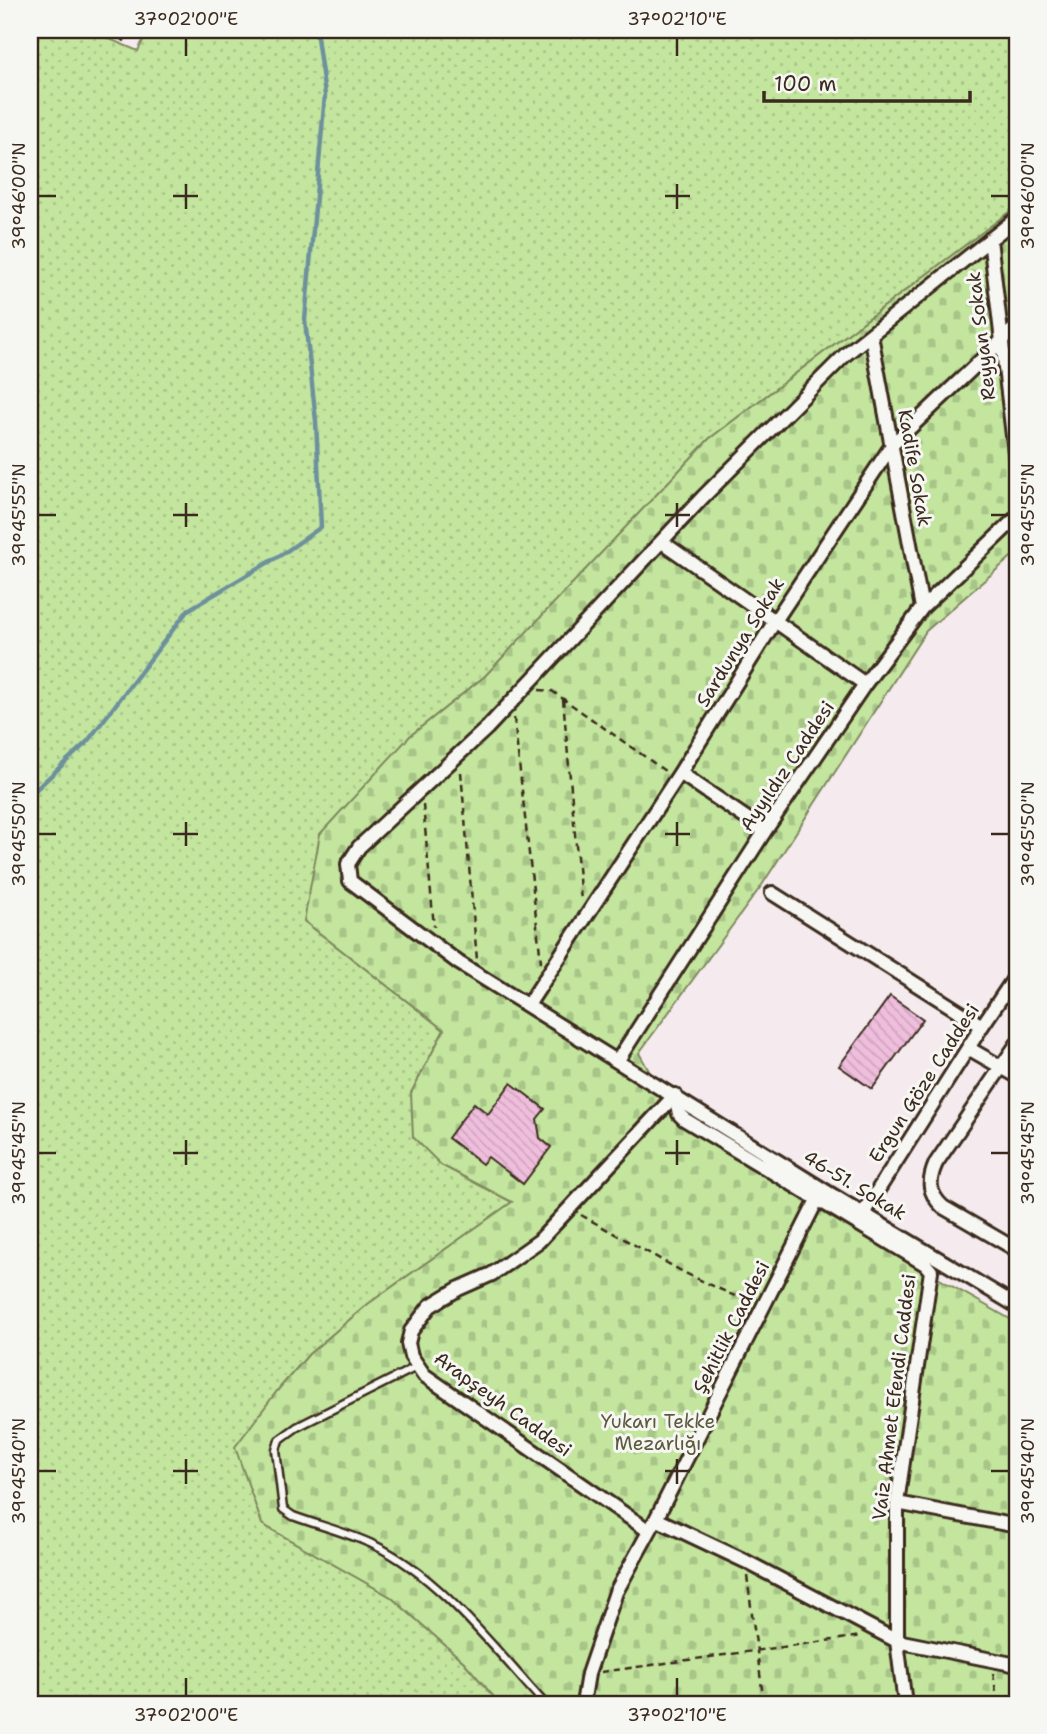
<svg xmlns="http://www.w3.org/2000/svg" width="1047" height="1734" viewBox="0 0 1047 1734" font-family="'Shantell Sans',sans-serif">
<style>
.grass{fill:url(#grass-dots);stroke:#7f885e;stroke-width:2}
.cemetery{fill:url(#cemetery-stones);stroke:#7f885e;stroke-width:2}
.lines{fill:none;stroke-linecap:round;stroke-linejoin:round}
.stream{stroke:#6d919c;stroke-width:4.5}
.building{fill:url(#building-back-hatch);stroke:#3b2a1e;stroke-width:2}
.service-casing{stroke:#3b2a1e;stroke-width:11}
.minor-casing{stroke:#3b2a1e;stroke-width:18}
.path{stroke:#3b2a1e;stroke-width:2.5;stroke-dasharray:7 5;stroke-linecap:butt}
.service{stroke:#f6f6f2;stroke-width:6}
.minor{stroke:#f6f6f2;stroke-width:12}
.ticks{fill:none;stroke:#3b2a1e;stroke-width:2.5}
.labels{text-anchor:middle;dominant-baseline:central;stroke-width:6;stroke-linejoin:round;paint-order:stroke}
.street-label{font-size:19px;fill:#3b2a1e;stroke:#f6f6f2}
.park-label{font-size:19px;fill:#5d593e;stroke:#f6f6f2}
.neatline{fill:none;stroke:#3b2a1e;stroke-width:2.5}
.ticks-label{font-size:18px;text-anchor:middle;fill:#3b2a1e}
</style>
<defs>
<pattern id="grass-dots" width="8" height="8" patternUnits="userSpaceOnUse" patternTransform="scale(1.75)"><rect width="8" height="8" fill="#c3e59e"/><path d="M2 2h.1M6 6h.1" fill="none" stroke="#a8c588" stroke-width="1.8" stroke-linecap="round"/></pattern>
<pattern id="cemetery-stones" width="16" height="16" patternUnits="userSpaceOnUse" patternTransform="scale(1.75)"><rect width="16" height="16" fill="#c3e59e"/><path d="M2 7V4a2 2 0 0 1 4 0v3zM10 15v-3a2 2 0 0 1 4 0v3z" fill="#a8c588"/></pattern>
<pattern id="building-back-hatch" width="6" height="6" patternUnits="userSpaceOnUse" patternTransform="scale(1.75)"><rect width="6" height="6" fill="#efbedd"/><path d="M-1 5l2 2M0 0l6 6M5-1l2 2" fill="none" stroke="#cea3bd"/></pattern>
</defs>
<rect width="100%" height="100%" fill="#f5ebee"/>
<filter id="ink" filterUnits="userSpaceOnUse"><feTurbulence type="fractalNoise" baseFrequency=".0143" numOctaves="2"/><feDisplacementMap in="SourceGraphic" scale="14" xChannelSelector="R" yChannelSelector="G"/><feConvolveMatrix kernelMatrix="1 2 1 2 8 2 1 2 1" color-interpolation-filters="sRGB"/></filter>
<g filter="url(#ink)">
<path class="grass" d="M40 30H88L138 51 148 30H1017V206L709 439 485 676 410 736 304 921 444 1030 411 1093 441 1165 512 1202 368 1304 309 1354 277 1391 262 1524 391 1597 464 1662 500 1704H30V36Z"/>
<path class="cemetery" d="M1017 206V552L926 631 762 885 639 1053 677 1121 830 1217 1017 1323V1704H500L464 1662 391 1597 262 1524 235 1447 277 1391 309 1354 368 1304 512 1202 441 1165 413 1137 411 1093 444 1030 304 921 320 834 410 736 485 676 709 439Z"/>
<g class="lines">
<path class="stream" d="M30 795 87 742 188 610 284 553 321 527 316 421 305 320 325 95 316 30"/>
</g>
<path class="building" d="M112 30H129L124 41 110 34Z
M890 996 923 1019 872 1089 839 1066Z
M511 1083 545 1109 537 1119 540 1138 551 1147 523 1184 488 1157 482 1164 448 1138 474 1103 488 1114Z"/>
<g class="lines">
<defs>
<path id="service" d="M418 1366 297 1427 279 1440 276 1450 283 1509 293 1516C320 1526 349 1533 374 1545 440 1576 496 1651 545 1704"/>
<path id="minor" d="M1017 218 846 354 703 497 487 728 359 847 348 864 350 881 459 963 827 1192 1017 1306
M990 239 1017 470
M871 335 922 608
M662 542 865 684
M680 773 765 831
M772 893 982 1026
M528 1005 680 773 775 621 892 445 1017 326
M1017 1044 936 1163C928 1181 928 1193 943 1207L1017 1250
M968 1048 1017 1076
M618 1060 765 831 865 684 922 608 1017 517
M675 1095 679 1114 684 1119 925 1264 931 1271 897 1503V1641L905 1704
M864 1212 982 1026 1017 974
M897 1503 1017 1526
M656 1519 745 1561 897 1641 1017 1665
M649 1531 424 1375 411 1356 408 1343 411 1331 430 1306 458 1289 492 1274 539 1241 675 1095
M583 1704 588 1674 616 1592 656 1519 818 1198"/>
</defs>
<use href="#service" class="service-casing"/>
<use href="#minor" class="minor-casing"/>
<path class="path" d="M539 690 552 691 665 771
M563 699 581 901
M514 718 541 962
M461 772 477 960
M423 805 434 927
M581 1215 685 1273 752 1304
M747 1576 764 1704
M601 1672 862 1636
M993 1673 998 1704"/>
<use href="#service" class="service"/>
<use href="#minor" class="minor"/>
</g>
</g>
<path class="ticks" d="M186 38V56M677 38V56M186 184V209M677 184V209M38 196H56M173 196H198M665 196H690M991 196H1009M186 503V527M677 503V527M38 515H56M173 515H198M665 515H690M991 515H1009M186 822V846M677 822V846M38 834H56M173 834H198M665 834H690M991 834H1009M186 1140V1165M677 1140V1165M38 1153H56M173 1153H198M665 1153H690M991 1153H1009M186 1459V1484M677 1459V1484M38 1471H56M173 1471H198M665 1471H690M991 1471H1009M186 1678V1696M677 1678V1696"/>
<g class="labels">
<g class="street-label">
<text transform="translate(981 336) rotate(-97)">Reyyan Sokak</text>
<text transform="translate(915 468) rotate(80)">Kadife Sokak</text>
<text transform="translate(740 642) rotate(-58)">Sardunya Sokak</text>
<text transform="translate(787 766) rotate(-56)">Ayyıldız Caddesi</text>
<text transform="translate(924 1083) rotate(-57)">Ergun Göze Caddesi</text>
<text transform="translate(855 1185) rotate(31)">46-51. Sokak</text>
<text transform="translate(731 1327) rotate(-63)">Şehitlik Caddesi</text>
<text transform="translate(894 1397) rotate(-83)">Vaiz Ahmet Efendi Caddesi</text>
<text transform="translate(503 1404) rotate(36)">Arapşeyh Caddesi</text>
</g>
<g class="park-label">
<text x="658" y="1421">Yukarı Tekke<tspan x="658" dy="22">Mezarlığı</tspan></text>
</g>
</g>
<rect width="1047" height="1734" fill="none" stroke="#f6f6f2" stroke-width="77"/>
<path d="M764 91v10h206v-10" fill="none" stroke="#3b2a1e" stroke-width="3.5"/>
<text x="774" y="91" font-size="21" fill="#3b2a1e" stroke="#f6f6f2" stroke-width="5" paint-order="stroke">100 m</text>
<rect x="38" y="38" width="971" height="1658" class="neatline"/>
<g class="ticks-label">
<text x="186" y="25">37°02'00"E</text>
<text x="677" y="25">37°02'10"E</text>
<text transform="translate(19 196) rotate(-90)" y="6">39°46'00"N</text>
<text transform="translate(1028 196) rotate(-90)" y="6">39°46'00"N</text>
<text transform="translate(19 515) rotate(-90)" y="6">39°45'55"N</text>
<text transform="translate(1028 515) rotate(-90)" y="6">39°45'55"N</text>
<text transform="translate(19 834) rotate(-90)" y="6">39°45'50"N</text>
<text transform="translate(1028 834) rotate(-90)" y="6">39°45'50"N</text>
<text transform="translate(19 1153) rotate(-90)" y="6">39°45'45"N</text>
<text transform="translate(1028 1153) rotate(-90)" y="6">39°45'45"N</text>
<text transform="translate(19 1471) rotate(-90)" y="6">39°45'40"N</text>
<text transform="translate(1028 1471) rotate(-90)" y="6">39°45'40"N</text>
<text x="186" y="1721">37°02'00"E</text>
<text x="677" y="1721">37°02'10"E</text>
</g>
</svg>
